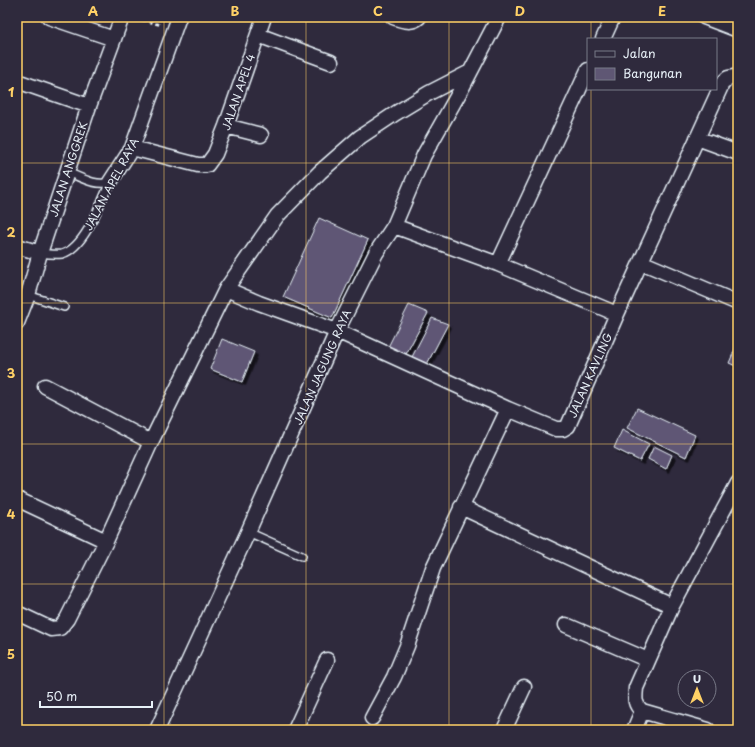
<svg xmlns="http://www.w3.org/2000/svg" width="755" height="747" viewBox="0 0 755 747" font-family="'Playpen Sans',sans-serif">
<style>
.building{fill:#5f5774;stroke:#e8f1f8;filter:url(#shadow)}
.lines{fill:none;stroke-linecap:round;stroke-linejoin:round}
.lane-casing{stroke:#e8f1f8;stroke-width:10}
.street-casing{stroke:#e8f1f8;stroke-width:17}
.path{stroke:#e8f1f8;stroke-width:2.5;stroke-dasharray:4 3;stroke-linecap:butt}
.lane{stroke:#2f2a3d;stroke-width:7}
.street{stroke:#2f2a3d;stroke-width:14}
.grid{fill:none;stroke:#ffd166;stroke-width:1;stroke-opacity:0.55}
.labels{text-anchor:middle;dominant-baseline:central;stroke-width:3.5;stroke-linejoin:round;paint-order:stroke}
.street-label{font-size:11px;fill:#e8f1f8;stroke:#2f2a3d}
.neatline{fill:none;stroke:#ffd166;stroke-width:1.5}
.grid-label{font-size:13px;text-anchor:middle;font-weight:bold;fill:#ffd166}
</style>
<defs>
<filter id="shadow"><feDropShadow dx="3.5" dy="3.5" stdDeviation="0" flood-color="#0009"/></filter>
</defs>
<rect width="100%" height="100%" fill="#2f2a3d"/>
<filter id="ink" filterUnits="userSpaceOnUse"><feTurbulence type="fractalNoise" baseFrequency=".025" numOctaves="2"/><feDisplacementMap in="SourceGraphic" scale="8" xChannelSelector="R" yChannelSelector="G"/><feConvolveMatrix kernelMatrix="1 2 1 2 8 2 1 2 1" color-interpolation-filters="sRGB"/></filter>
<g filter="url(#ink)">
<path class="building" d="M319 218 368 240 332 318 283 297Z
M409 305 428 313 406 354 388 347Z
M432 318 448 324 427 364 412 357Z
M222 339 254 352 242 382 210 369Z
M738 342V367L729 363Z
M637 408 695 435 686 457 627 428Z
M622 430 649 444 640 461 614 448Z
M654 446 672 455 666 469 648 459Z"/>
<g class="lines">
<defs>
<path id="lane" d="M67 172C80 177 96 187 110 182
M40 253C47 254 55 255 62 254 85 248 101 202 110 182
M28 295 64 307
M248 532 302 556"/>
<path id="street" d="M49 17 114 39
M393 17C402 20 411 24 419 17
M704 17 738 30
M258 35 331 62
M603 39 613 17
M17 81 89 106
M226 126 261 135
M697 138 738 153
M132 148 198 165H207L215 154 226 126 264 17
M110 182 132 148 179 17
M394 226 498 264 617 314
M17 246 40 253
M641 262 738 303
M498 264 588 70
M226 289 277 216 320 172 360 137 396 113 429 93 470 72
M17 323 28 295 40 253 89 106 122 17
M45 386 151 442
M17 499 106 541
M461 507 672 606
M17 613 51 629 60 628 67 619 106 541 151 442 226 289 259 303 337 331 508 409
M566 625 648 660
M372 718 394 677 407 646 433 568 508 409 556 429H563L568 426 617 314 722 84 728 78 738 76
M157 730 248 532 337 331 376 253 394 226 424 155 463 86 499 17
M295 730 327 660
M504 730 524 687
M634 730 642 711
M708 730 642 711C634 704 635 698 636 688L672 606 738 483"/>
</defs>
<use href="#lane" class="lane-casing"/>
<use href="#street" class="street-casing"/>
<path class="path" d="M135 18 161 25"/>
<use href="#lane" class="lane"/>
<use href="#street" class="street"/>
</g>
</g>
<path class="grid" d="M164 17V730M306 17V730M449 17V730M591 17V39M591 89V730M17 163H738M17 303H738M17 444H738M17 584H738"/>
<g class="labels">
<g class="street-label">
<text transform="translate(238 92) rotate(-71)">JALAN APEL 4</text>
<text transform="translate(68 169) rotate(-72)">JALAN ANGGREK</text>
<text transform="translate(111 184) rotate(-62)">JALAN APEL RAYA</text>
<text transform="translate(322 367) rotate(-66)">JALAN JAGUNG RAYA</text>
<text transform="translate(590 375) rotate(-66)">JALAN KAVLING</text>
</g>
</g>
<rect width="755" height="747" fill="none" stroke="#2f2a3d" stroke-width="44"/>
<rect x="587" y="38" width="130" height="52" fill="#2f2a3d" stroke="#797a88"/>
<rect x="595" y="51" width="20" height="6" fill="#2f2a3d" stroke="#797a88"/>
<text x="623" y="58" font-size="12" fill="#e8f1f8">Jalan</text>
<rect x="595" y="68" width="20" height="12" fill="#5f5774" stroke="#797a88"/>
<text x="623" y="78" font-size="12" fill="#e8f1f8">Bangunan</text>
<g transform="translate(697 689)"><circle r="19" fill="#2f2a3d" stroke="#797a88"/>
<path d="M0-3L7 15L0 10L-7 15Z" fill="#ffd166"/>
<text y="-6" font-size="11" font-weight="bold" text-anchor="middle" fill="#e8f1f8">U</text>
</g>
<path d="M40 701v6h112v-6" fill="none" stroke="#e8f1f8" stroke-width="2"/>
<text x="46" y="701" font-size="12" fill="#e8f1f8" stroke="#2f2a3d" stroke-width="3" paint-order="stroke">50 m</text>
<rect x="22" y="22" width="711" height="703" class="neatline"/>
<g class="grid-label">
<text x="93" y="16">A</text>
<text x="235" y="16">B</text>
<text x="378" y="16">C</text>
<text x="520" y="16">D</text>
<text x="662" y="16">E</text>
<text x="11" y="97">1</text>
<text x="11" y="237">2</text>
<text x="11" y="378">3</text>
<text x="11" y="519">4</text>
<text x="11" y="659">5</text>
</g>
</svg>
